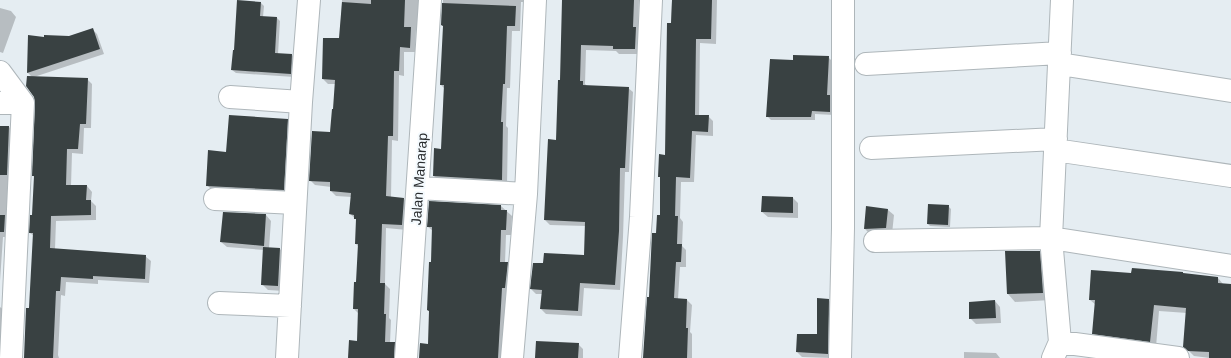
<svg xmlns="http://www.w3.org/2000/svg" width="1231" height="358" viewBox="0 0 1231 358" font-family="Helvetica,sans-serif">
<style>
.shadow{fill:#0003}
.building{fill:#394142}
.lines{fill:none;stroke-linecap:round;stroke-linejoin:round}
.minor-casing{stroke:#aeb6ba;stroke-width:24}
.minor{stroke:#fff;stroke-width:22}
.labels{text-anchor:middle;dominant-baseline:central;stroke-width:4;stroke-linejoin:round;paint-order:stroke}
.street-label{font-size:14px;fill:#2a2d2f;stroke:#f4fafe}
</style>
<rect width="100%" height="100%" fill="#e5edf2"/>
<path class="shadow" d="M342 0H424L421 29H416L415 52H404V76L399 75 398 141 392 140 391 198 404 199 409 204 407 230 386 228 385 284 390 289 389 318 391 320 390 343H394L399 348V358H349L358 342 359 314 354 309 357 283 359 247 356 244 357 220 350 214 352 197 336 196 331 191V187L315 185 310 180 331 133 336 84H328L323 79 340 39Z
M443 0H529L528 2H521L520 31H512L510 88H507L506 126 508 128 507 185 439 181 434 176 442 150 444 88 441 85 444 27 442 25Z
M563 0H639L638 31 640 33 639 54H619L616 51 586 50 585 84 587 86 628 88 633 92 629 172H625L623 237 620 290 584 288 582 316 546 314 541 309 542 294H536L531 289 544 264 585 256 586 226 550 225 545 220 549 140 557 141 561 81Z
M672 0H717L716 44 700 43 699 116H708L713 121V136L696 135 694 182H681L680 218 683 222 682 246 686 250V267H680L678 299 687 300 692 305 690 332 692 334V358H644L657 234 661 216 666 156Z
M261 3 264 6 263 17 277 18 280 21 278 54 292 55 295 58 294 77 236 73 232 70Z
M0 8 11 11 16 17 3 53 0 52Z
M92 29 97 34 104 54 34 77 87 79 92 84 91 128H84L83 154 72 153 71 186H87L92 192 91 201 96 206V220L56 221 55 249 145 256 151 261 149 283 98 280V284L66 282 65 296 61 295 58 355 59 358H25L30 309 34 236 30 233 33 216 35 177 33 176 36 104 32 77 28 73 29 36 45 38 69 37Z
M828 57 832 61 831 96 834 100V115L815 114V120H771L767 116 794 61Z
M287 120 292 125 288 194 212 190 207 185 227 153Z
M0 127H9L14 132 12 180H8L7 218 9 237H3L0 281Z
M793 198 798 203V218L768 217 762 212Z
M501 206 512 216 511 235H506L505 263H507L512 268 510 293H506L502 358H420L429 345 430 313 428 310 432 264 433 231 428 227Z
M948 206 951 209 950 227 930 226 928 224Z
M867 207 888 210 894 215 892 234H870L865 229Z
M266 215 271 221 269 248 280 249 286 255 284 291 268 290 262 284 264 250 227 247 221 242Z
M1039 252 1047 260 1051 300 1015 302 1008 294Z
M1218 278 1223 284 1231 285V358H1210L1194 356 1184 346 1187 313 1159 311 1156 347 1099 339 1093 333 1096 305 1090 300Z
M828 300 833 304 832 358 802 357 797 352 798 335 818 336Z
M995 301 1000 307 1001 323 976 324 970 318Z
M0 307 6 312 3 358H0Z
M578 344 583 349V358H536Z
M964 352 996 353 1000 358H964Z"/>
<path class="building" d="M237 0 261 2 260 16 277 17 275 53 292 54 291 74 231 70 233 50H234Z
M371 0H405L404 27H411L410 48 400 47 399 71H394L393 136H388L386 196 404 198 402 225 382 224 380 283H385L384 314H386L385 342H395L394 358H348L349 340 357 341 358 309H353L354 282H356L358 244H355L356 219H354V215L349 214 351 193 330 191V182L309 181 312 131 330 132 332 109H333L335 80 322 79 323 38H339L342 2 371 4Z
M562 0H634L633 27H636L635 49H613V46L581 45 580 81H583V85L629 87 625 168H620L619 231 615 285 580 283 578 311 540 309 542 290 530 289 533 263H543L544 253 584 255 585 222 544 220 548 139 556 140 558 80H560Z
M672 0H712L711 39H696L695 115H709L708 132 692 131 690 178 676 177 675 216H678L677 244H682L681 262H676L674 298 687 299 686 328H688L687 358H643L647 297H649L652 233H656L657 215H660V177H658L659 154 665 155 667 23H671Z
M442 3 516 6 515 26H507L505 84H503L501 122H503L502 180 433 176 434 148 441 149 444 85H440L443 26 441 25Z
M93 28 100 49 27 73 28 35 44 37V35L69 36Z
M793 55 829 56 827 95H830V112L812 111 811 117H766L770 59 793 60Z
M27 76 88 78 86 124H80L78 149H67L66 185H87L86 200H91V215L51 216 50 248 146 255 145 279 93 276V279L61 277 60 291H56L53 358H24L26 308H29L33 233H29L30 215H32L34 176H32L35 104 34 97 26 86Z
M229 115 288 119 284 190 206 186 208 150 226 152Z
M0 126H9L7 175H0Z
M762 196 793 197V213L761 212Z
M429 201 501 205V210H507L506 230H501L500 262H508L505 288H502L498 358H419L420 343 428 344 429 311 427 310 429 262H431L432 227H427Z
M928 204 949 205 948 225 927 224Z
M866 206 888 209 886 228 864 229Z
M223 212 266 214 264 246 220 242Z
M0 215H5L4 232H0Z
M263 247 280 248 278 286 261 285Z
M1005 251H1040L1043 293 1007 294Z
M1132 268 1183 272V273L1218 277V283L1231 284V358H1209V352L1188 351 1183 347 1186 308 1154 305 1150 342 1092 334 1095 300H1089L1091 270 1131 273Z
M817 298 829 299 828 354 796 352 797 334H817Z
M995 300 996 318 969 319V302Z
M536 341 579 343 578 358H535Z"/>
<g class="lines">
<defs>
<path id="minor" d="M866 64 1060 53
M1060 64 1231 91
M0 72 23 103
M230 97 301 102
M0 103H23L11 358
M871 148 1056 139
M1055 150 1231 176
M418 188 526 194
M215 199 295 203
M875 241 1051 238 1231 266
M219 303 290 306
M1060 342 1178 358
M287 358 301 102 309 0
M406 358 430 0
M512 358 526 194 535 0
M630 358 641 217 651 0
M840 358 843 228V0
M1053 358 1060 342 1051 238 1062 0"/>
</defs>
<use href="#minor" class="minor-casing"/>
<use href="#minor" class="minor"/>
</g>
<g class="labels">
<g class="street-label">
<text transform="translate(419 179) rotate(-86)">Jalan Manarap</text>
</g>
</g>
</svg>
